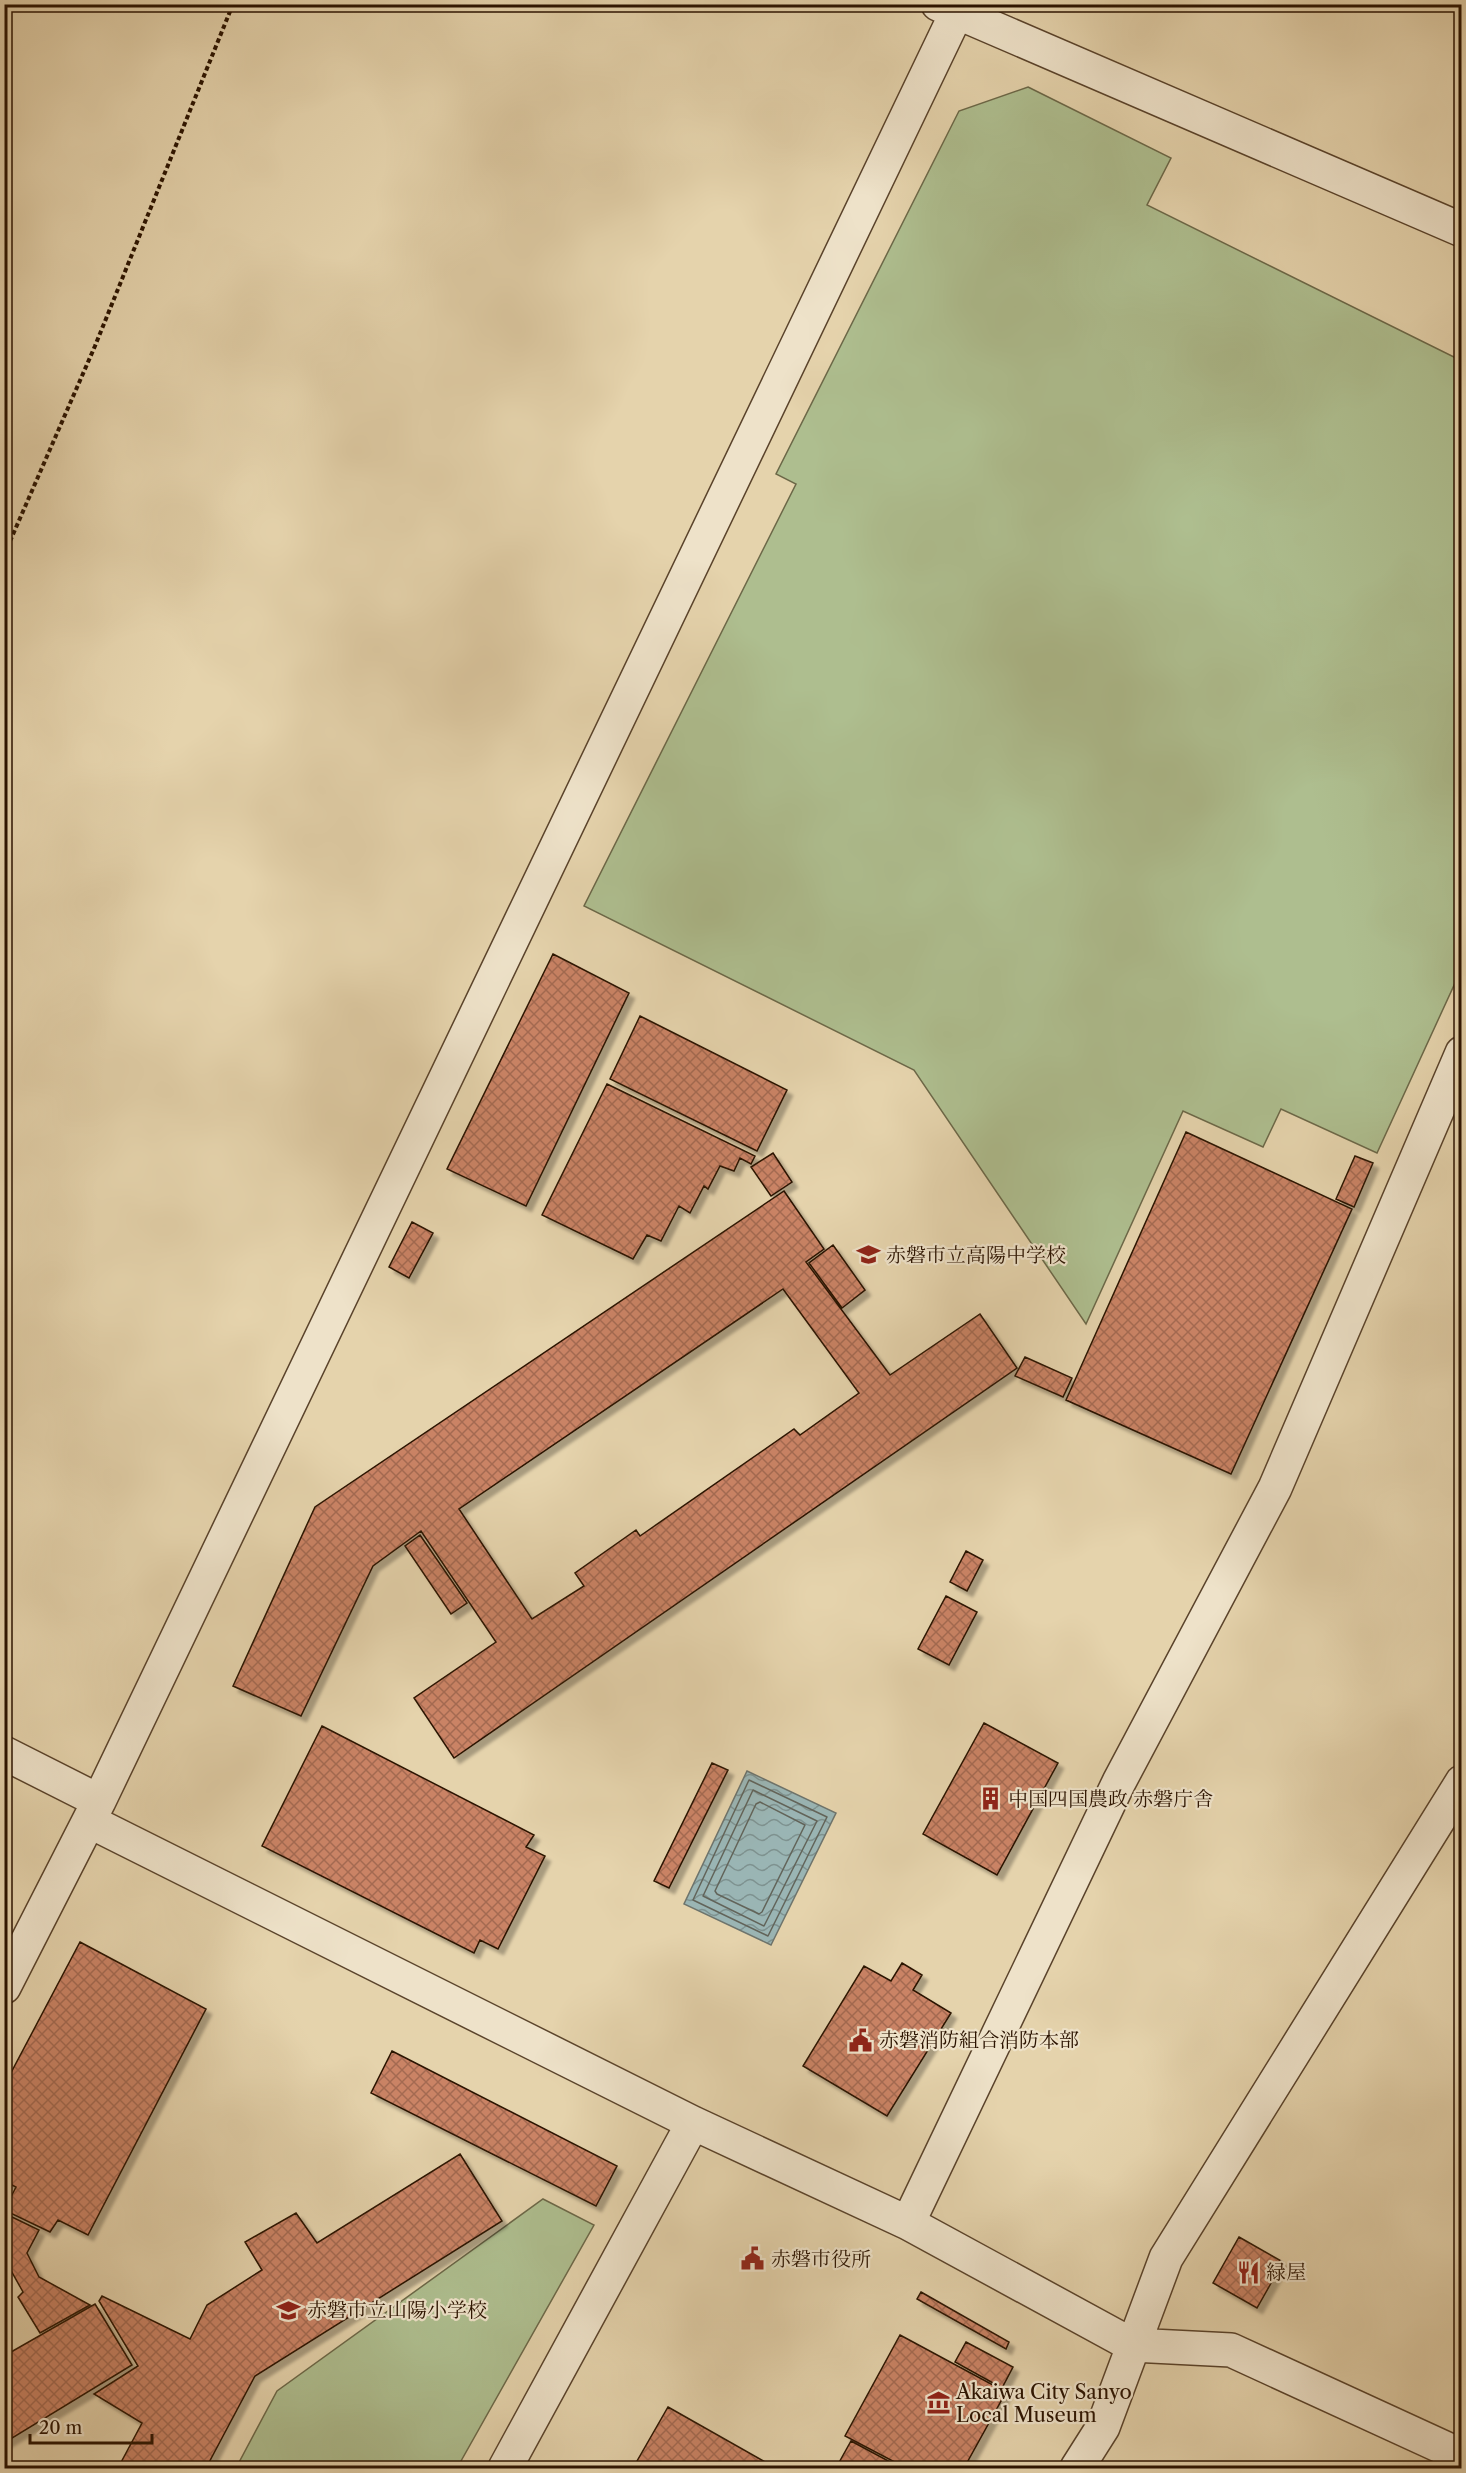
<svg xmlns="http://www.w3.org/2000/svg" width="1466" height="2473" viewBox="0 0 1466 2473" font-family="'Libre Caslon Text','Noto Serif JP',serif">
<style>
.park{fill:#aebe8f;stroke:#6c6848;stroke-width:1.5}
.water{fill:url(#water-waves);stroke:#6e746c;stroke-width:1.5}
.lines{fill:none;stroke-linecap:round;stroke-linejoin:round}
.shore{stroke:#62645a;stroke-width:1.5}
.building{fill:url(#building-cross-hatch);stroke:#2b1300;stroke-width:1.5;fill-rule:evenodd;filter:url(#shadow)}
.minor-casing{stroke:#5a432b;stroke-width:36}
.path{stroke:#2b1300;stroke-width:4;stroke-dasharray:4.5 3;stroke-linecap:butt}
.minor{stroke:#eee2c9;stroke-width:33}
.labels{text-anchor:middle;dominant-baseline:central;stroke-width:4.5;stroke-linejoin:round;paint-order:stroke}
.poi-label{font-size:20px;fill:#2b1300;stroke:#eee2c9;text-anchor:start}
</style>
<defs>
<pattern id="water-waves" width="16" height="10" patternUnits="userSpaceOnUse" patternTransform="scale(1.5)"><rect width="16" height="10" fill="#9ab5b4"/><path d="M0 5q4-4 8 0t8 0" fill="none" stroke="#7e9290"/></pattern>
<pattern id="building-cross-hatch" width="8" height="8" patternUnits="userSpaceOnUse" patternTransform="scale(1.5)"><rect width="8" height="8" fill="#ca8365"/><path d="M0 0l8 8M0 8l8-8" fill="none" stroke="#a46a51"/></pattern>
<filter id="shadow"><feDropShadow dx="5.5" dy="5.5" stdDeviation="1.5" flood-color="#0004"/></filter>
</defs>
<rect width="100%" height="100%" fill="#e5d3ac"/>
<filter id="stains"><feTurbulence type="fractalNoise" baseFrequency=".00333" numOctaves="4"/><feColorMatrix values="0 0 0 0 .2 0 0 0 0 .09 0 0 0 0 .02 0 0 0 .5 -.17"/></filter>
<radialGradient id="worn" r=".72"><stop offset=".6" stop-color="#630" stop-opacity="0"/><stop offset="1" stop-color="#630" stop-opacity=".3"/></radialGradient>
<path class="park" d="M1028 87 1171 158 1147 205 1462 361 1461 970 1377 1153 1281 1109 1263 1147 1183 1111 1086 1324 914 1070 584 906 796 484 776 474 959 111Z
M543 2199 594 2225 457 2468H236L277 2391Z"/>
<path class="water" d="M747 1771 836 1813 771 1945 684 1904Z"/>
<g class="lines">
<path class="shore" d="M749 1780 827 1817 768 1936 693 1900Z
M753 1790 817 1821 764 1926 703 1896Z
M760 1802 805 1825 762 1912 759 1914 717 1894 715 1891 756 1804Z"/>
</g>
<path class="building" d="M553 954 629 993 526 1206 447 1169Z
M640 1016 787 1090 757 1151 610 1079Z
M607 1084 755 1156 751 1164 740 1158 734 1171 720 1166 708 1189 704 1186 690 1213 679 1206 661 1241 647 1235 633 1259 542 1215Z
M1186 1132 1352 1209 1231 1474 1066 1400Z
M773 1153 792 1182 771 1196 751 1167Z
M1355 1156 1373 1163 1354 1207 1336 1199Z
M784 1191 824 1249 806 1262 890 1375 980 1314 1017 1368 454 1758 414 1698 496 1642 421 1531 373 1566 301 1716 233 1686 315 1507ZM783 1289 859 1393 800 1435 794 1429 640 1536 636 1530 575 1573 584 1586 532 1619 459 1509Z
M412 1222 433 1233 409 1278 389 1267Z
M833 1245 865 1290 842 1308 809 1263Z
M1025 1357 1072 1378 1063 1397 1015 1376Z
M420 1535 467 1603 451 1614 405 1546Z
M966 1551 983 1560 967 1591 950 1582Z
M946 1596 977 1612 949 1665 918 1649Z
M984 1723 1058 1763 997 1875 923 1834Z
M322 1726 534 1835 526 1847 545 1856 498 1949 480 1940 474 1953 262 1846Z
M712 1763 728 1770 669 1888 654 1881Z
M80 1942 206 2009 88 2235 58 2220 50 2232 4 2210 16 2187 4 2181V2086Z
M902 1963 922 1975 913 1990 951 2013 887 2116 803 2066 864 1966 891 1981Z
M392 2051 617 2166 596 2206 371 2093Z
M460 2154 502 2221 255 2376 206 2468H118L142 2423 94 2394 138 2366 99 2301 102 2296 190 2339 207 2305 262 2270 245 2242 296 2213 317 2243Z
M10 2216 39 2230 27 2253 39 2277 90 2305 40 2333 18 2297 23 2292 4 2258V2225Z
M1239 2237 1283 2262 1257 2308 1213 2283Z
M921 2292 1009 2342 1006 2349 917 2299Z
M95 2304 132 2365 4 2443V2356Z
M900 2335 1006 2392 964 2468H906L845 2436Z
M966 2342 1013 2367 1002 2388 955 2362Z
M668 2407 767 2463 764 2468H633Z
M851 2441 894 2464 892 2468H842L837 2466Z"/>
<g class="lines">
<defs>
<path id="minor" d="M938 4 1462 230
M4 1753 99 1801
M89 1821 693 2123 908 2223 1132 2345 1231 2350 1462 2456
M4 1987 99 1801 956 14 955 4
M908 2223 1119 1782 1275 1488 1462 1053
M505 2468 693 2123
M1077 2468 1103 2427 1166 2258 1462 1782"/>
</defs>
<use href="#minor" class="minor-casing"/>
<path class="path" d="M4 555 95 346 233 4"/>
<use href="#minor" class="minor"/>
</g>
<defs>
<symbol id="school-bare" viewBox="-9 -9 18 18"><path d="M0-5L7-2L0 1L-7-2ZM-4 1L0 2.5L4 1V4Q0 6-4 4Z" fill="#8f2418" stroke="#eee2c9" stroke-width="2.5" paint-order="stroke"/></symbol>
<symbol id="building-bare" viewBox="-9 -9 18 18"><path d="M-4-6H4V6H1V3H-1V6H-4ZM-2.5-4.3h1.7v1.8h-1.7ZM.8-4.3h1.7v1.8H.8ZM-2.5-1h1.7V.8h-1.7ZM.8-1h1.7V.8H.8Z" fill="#8f2418" stroke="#eee2c9" stroke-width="2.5" paint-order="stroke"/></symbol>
<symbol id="civic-bare" viewBox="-9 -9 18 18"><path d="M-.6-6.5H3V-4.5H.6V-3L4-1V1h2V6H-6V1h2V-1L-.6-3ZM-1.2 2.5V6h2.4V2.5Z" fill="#8f2418" stroke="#eee2c9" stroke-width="2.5" paint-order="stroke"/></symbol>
<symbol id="restaurant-bare" viewBox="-9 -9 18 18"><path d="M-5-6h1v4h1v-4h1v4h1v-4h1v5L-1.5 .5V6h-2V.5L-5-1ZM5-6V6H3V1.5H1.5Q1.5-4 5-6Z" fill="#8f2418" stroke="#eee2c9" stroke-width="2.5" paint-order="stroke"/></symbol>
<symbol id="museum-bare" viewBox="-9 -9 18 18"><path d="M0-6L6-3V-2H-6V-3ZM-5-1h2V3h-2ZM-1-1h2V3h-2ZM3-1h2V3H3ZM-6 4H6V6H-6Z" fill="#8f2418" stroke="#eee2c9" stroke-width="2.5" paint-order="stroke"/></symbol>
</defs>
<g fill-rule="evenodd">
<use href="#school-bare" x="852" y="1238" width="33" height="33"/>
<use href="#building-bare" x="974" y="1782" width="33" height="33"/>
<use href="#civic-bare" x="844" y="2024" width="33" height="33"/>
<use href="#civic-bare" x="736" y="2242" width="33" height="33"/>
<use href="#restaurant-bare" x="1232" y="2256" width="33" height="33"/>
<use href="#school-bare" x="272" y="2294" width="33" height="33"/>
<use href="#museum-bare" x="922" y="2386" width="33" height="33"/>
</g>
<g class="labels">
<g class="poi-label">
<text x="886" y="1255">赤磐市立高陽中学校</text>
<text x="1008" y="1799">中国四国農政 赤磐庁舎</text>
<text x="879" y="2040">赤磐消防組合消防本部</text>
<text x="771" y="2259">赤磐市役所</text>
<text x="1266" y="2272">緑屋</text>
<text x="307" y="2310">赤磐市立山陽小学校</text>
<text x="956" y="2392">Akaiwa City Sanyo<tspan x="956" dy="23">Local Museum</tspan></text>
</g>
</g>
<rect width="1466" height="2473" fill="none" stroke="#e5d3ac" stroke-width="24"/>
<rect x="6" y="6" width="1454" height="2461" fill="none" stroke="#2b1300" stroke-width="3"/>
<rect x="12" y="12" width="1442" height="2449" fill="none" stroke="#2b1300" stroke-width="1.5"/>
<path d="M30 2434v9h122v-9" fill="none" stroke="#2b1300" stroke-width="3"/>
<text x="39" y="2434" font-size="18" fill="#2b1300" stroke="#eee2c9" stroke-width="4.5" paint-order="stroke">20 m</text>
<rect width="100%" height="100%" filter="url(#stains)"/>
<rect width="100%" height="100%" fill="url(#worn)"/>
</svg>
